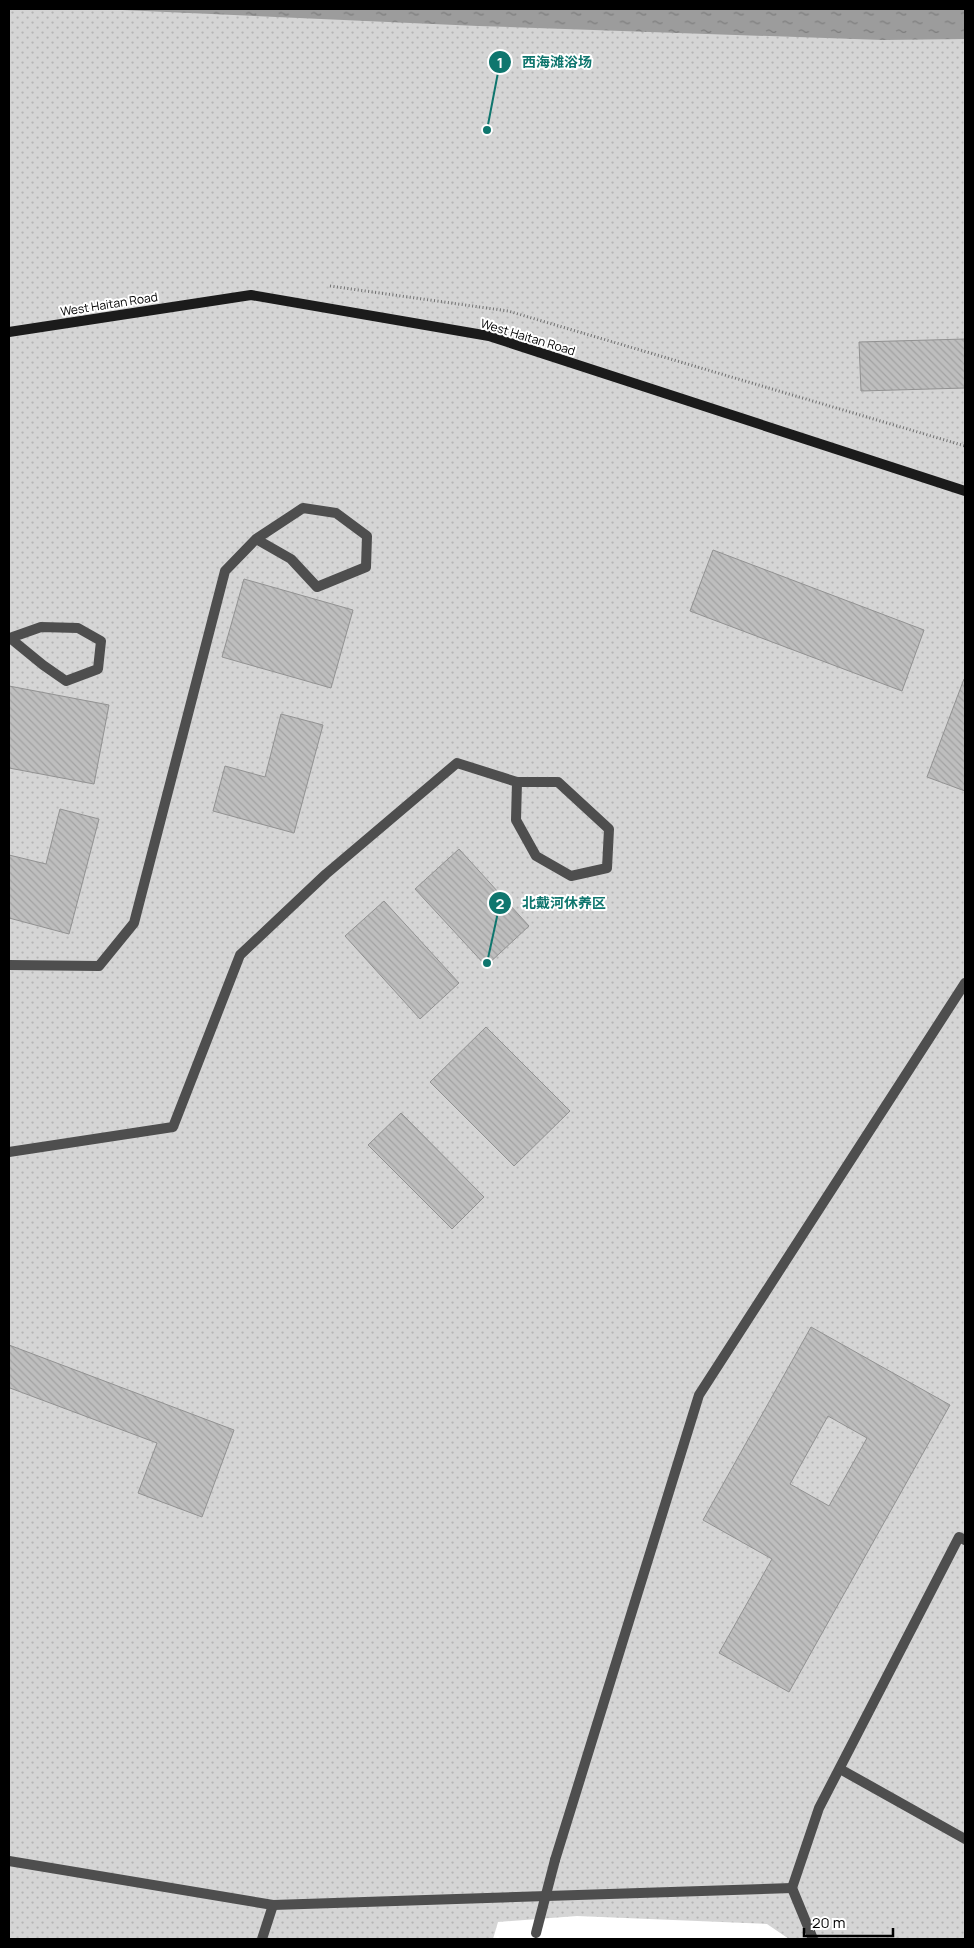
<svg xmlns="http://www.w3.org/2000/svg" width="974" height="1948" viewBox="0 0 974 1948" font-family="Manrope,'Noto Sans SC',sans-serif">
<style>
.park{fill:url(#park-dots)}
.water{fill:url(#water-ripples)}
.building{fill:url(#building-back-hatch);stroke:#929292;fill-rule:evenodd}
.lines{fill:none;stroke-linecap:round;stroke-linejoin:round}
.path{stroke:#707070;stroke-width:3;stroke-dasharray:1 2.5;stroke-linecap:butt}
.service{stroke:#4e4e4e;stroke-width:10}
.minor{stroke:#4e4e4e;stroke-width:10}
.secondary{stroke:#1b1b1b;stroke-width:10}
.minor-bridge{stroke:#4e4e4e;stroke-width:10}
.labels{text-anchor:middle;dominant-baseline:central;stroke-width:4;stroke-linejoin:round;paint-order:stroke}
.street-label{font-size:12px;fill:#000;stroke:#fff}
.leader{fill:none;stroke:#0f766e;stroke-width:2}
.callout-dot{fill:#0f766e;stroke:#fff;stroke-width:2}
.mark-label{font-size:15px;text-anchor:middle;font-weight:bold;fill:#fff}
.callout-label{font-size:14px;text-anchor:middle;font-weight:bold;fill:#0f766e;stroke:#fff;stroke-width:4;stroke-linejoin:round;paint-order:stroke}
</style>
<defs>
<pattern id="park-dots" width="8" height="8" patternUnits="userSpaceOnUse" patternTransform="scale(1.25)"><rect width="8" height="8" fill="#d5d5d5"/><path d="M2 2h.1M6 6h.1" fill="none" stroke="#b5b5b5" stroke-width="1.8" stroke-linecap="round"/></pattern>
<pattern id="water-ripples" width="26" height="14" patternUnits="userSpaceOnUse" patternTransform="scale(1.25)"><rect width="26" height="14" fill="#9c9c9c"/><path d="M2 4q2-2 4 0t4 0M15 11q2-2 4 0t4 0" fill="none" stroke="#7d7d7d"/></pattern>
<pattern id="building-back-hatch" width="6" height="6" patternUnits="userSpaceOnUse" patternTransform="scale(1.25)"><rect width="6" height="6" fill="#bebebe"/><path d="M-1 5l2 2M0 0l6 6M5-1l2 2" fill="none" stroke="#a2a2a2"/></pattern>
</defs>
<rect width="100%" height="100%" fill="#fff"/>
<path class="park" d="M9 9H965V1939H789L767 1924 577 1916 498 1922 493 1939H9Z"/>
<path class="water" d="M100 9H965V39L883 40 478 26Z"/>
<path class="building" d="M965 339V388L861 391 859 342Z
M713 550 924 630 902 691 690 611Z
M244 579 353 610 331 688 222 657Z
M964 679H965V791L927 777Z
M9 686 109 705 94 784 9 768Z
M281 714 323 725 294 833 213 811 225 766 265 777Z
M60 809 99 819 69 934 9 918V855L46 864Z
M459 849 529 926 486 966 415 889Z
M384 901 459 983 420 1019 345 936Z
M486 1027 570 1111 514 1166 430 1082Z
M401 1113 484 1197 452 1229 368 1145Z
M811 1327 950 1405 789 1692 719 1653 772 1559 703 1520ZM828 1416 867 1438 829 1506 790 1484Z
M9 1345 234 1430 202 1517 138 1493 157 1443 10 1388 9 1390Z"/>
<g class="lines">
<path class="path" d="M330 286 508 311 965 446"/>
<path class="service" d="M9 638H10L41 627 78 628 101 641 98 669 66 681 43 665 10 638
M9 965 99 966 134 923 225 571 256 539 303 508 336 513 367 536 366 567 317 587 291 559 256 539
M9 1152 173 1127 240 955 326 874 457 763 517 782H558L609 829 607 868 571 876 536 856 516 820 517 782
M840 1769 965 1839
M262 1939 273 1905
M813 1939 792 1888 819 1808 959 1537 965 1540"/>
<path class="minor" d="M555 1860 699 1395 965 983
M9 1861 273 1905 792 1888"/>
<path class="secondary" d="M9 332 251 295 489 336 965 491"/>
<path class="minor-bridge" d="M536 1933 555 1860"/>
</g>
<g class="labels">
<g class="street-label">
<text transform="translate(109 304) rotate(-9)">West Haitan Road</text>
<text transform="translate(528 337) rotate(17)">West Haitan Road</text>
</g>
</g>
<path class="leader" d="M487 130L500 62M487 963L500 903"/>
<g class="callout-dot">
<circle cx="487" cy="130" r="5"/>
<circle cx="487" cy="963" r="5"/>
<circle cx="500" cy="62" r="12"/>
<circle cx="500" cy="903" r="12"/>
</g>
<g class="mark-label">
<text x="500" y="68">1</text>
<text x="500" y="909">2</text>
</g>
<g class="callout-label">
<text x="557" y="67">西海滩浴场</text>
<text x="564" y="908">北戴河休养区</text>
</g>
<rect width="974" height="1948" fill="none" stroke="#000000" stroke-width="20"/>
<path d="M804 1928v8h89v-8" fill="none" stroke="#000000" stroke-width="2.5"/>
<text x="812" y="1928" font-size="15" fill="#000000" stroke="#ffffff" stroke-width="4" paint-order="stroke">20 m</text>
</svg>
